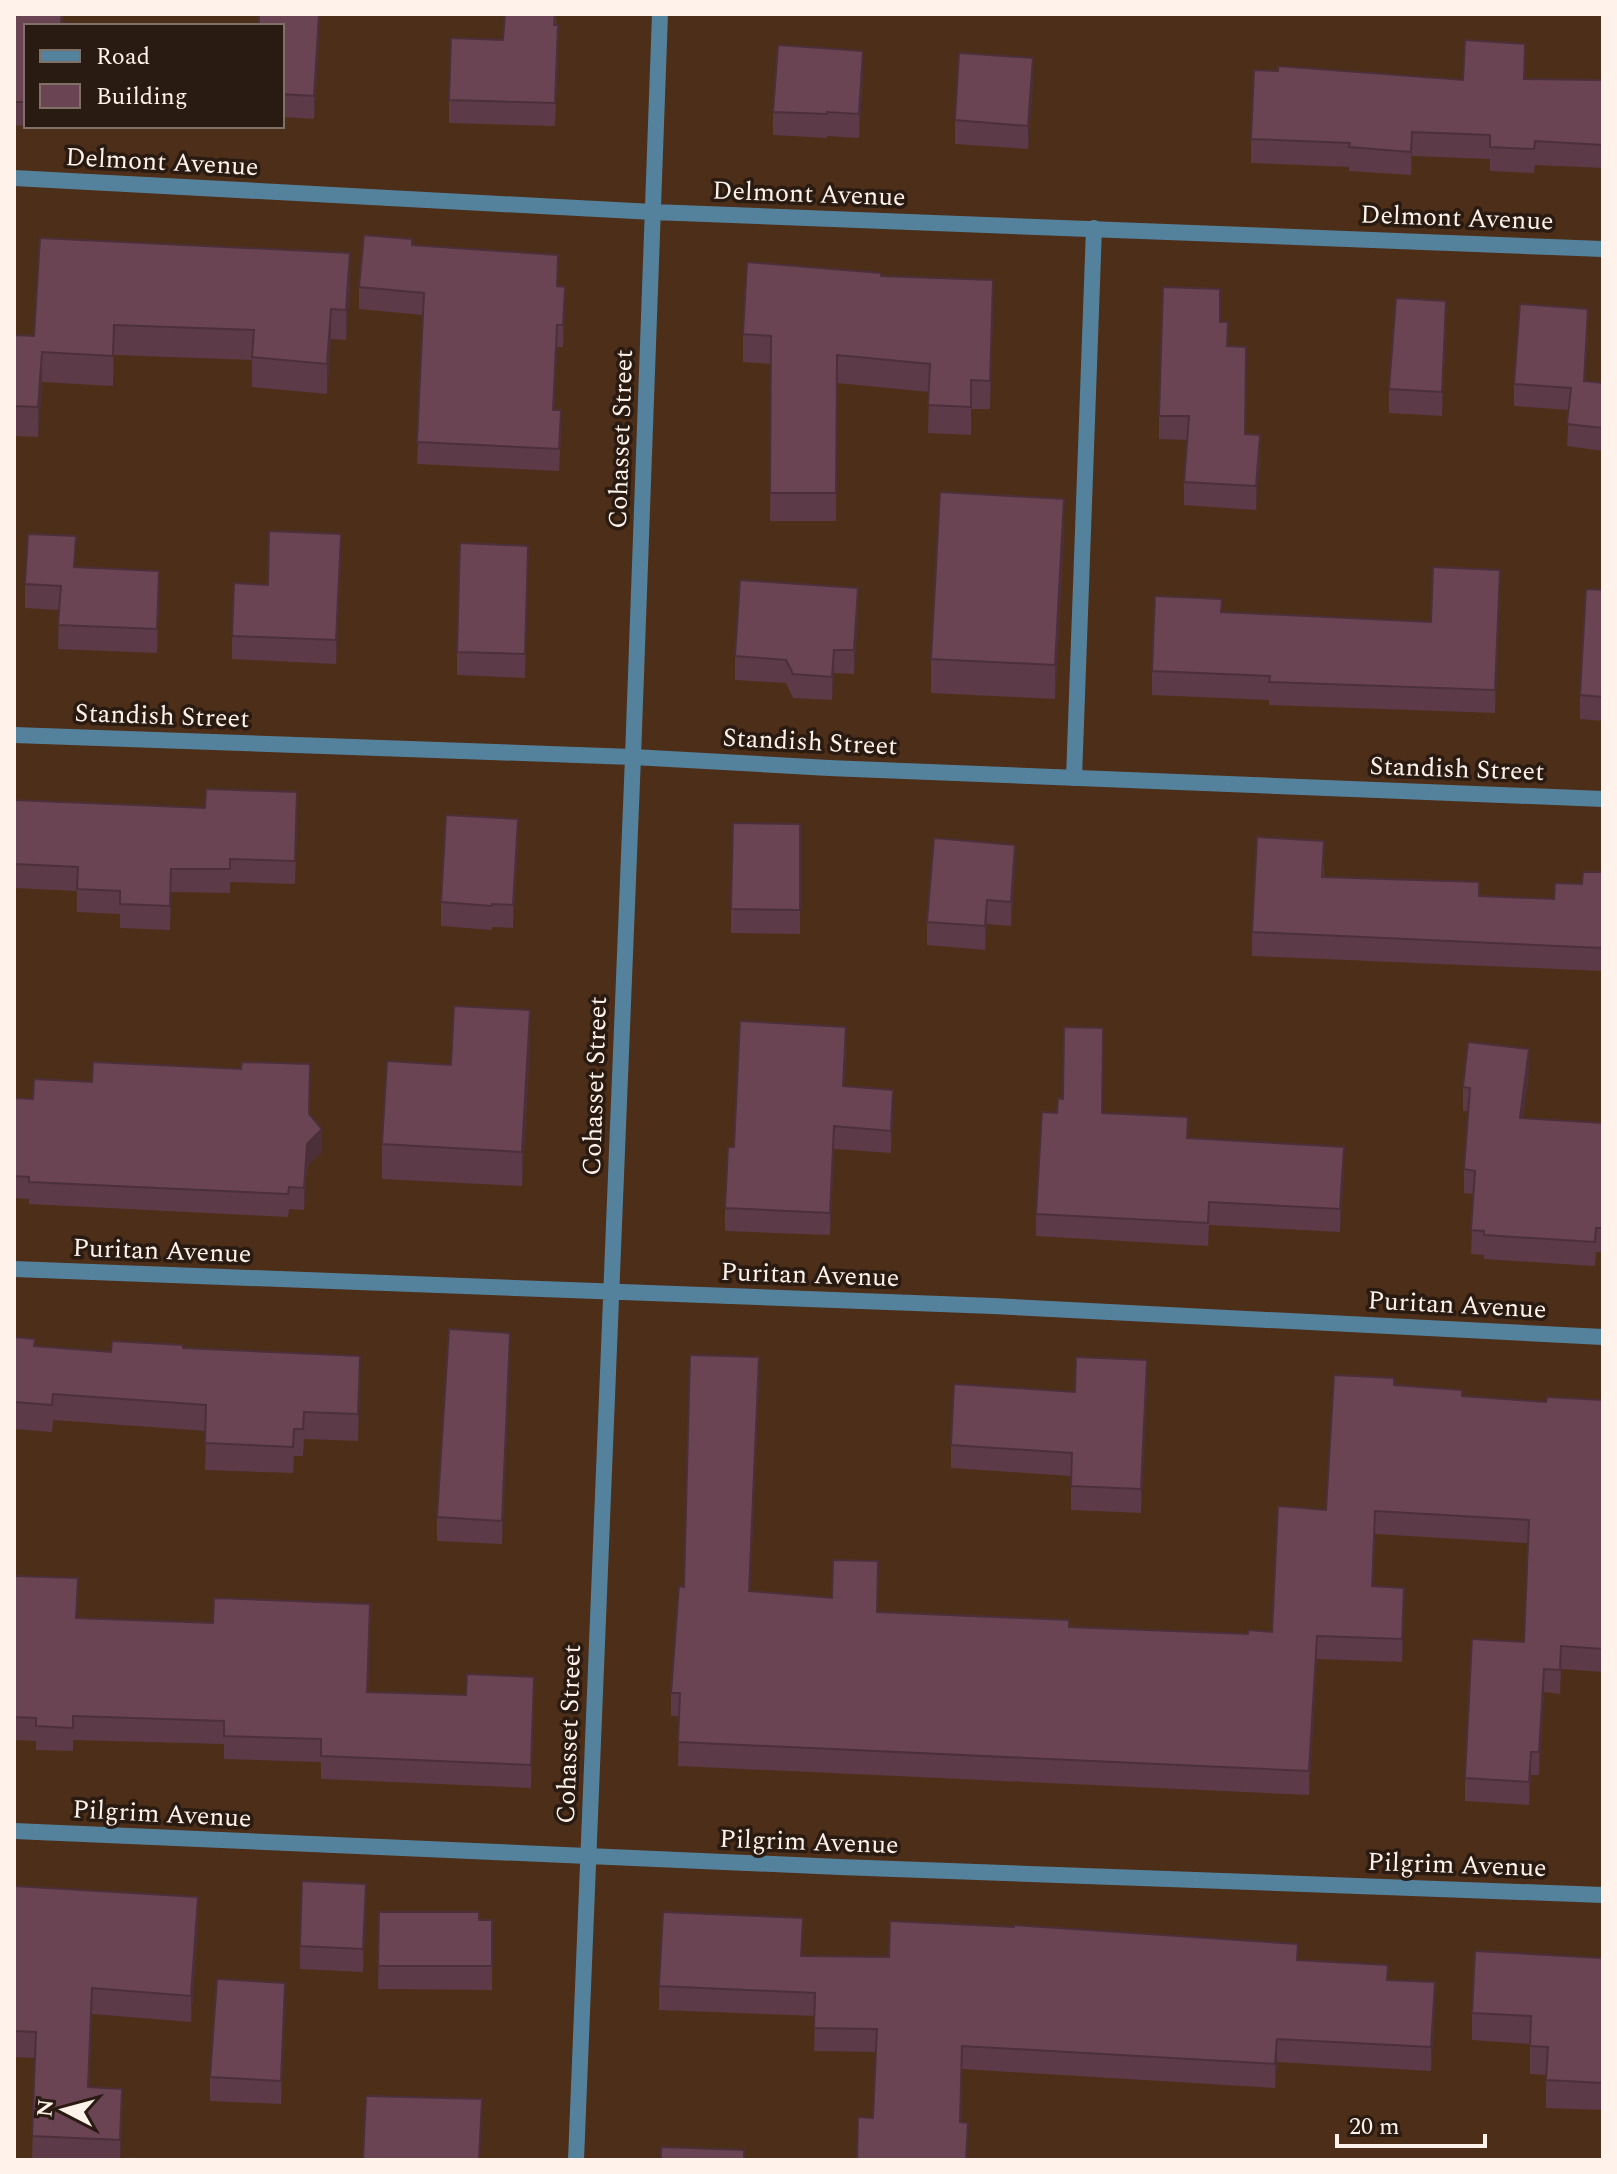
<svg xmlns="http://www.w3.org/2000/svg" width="1617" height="2174" viewBox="0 0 1617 2174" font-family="Spectral,serif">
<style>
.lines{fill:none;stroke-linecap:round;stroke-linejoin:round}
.service{stroke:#54829d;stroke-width:16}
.minor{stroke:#54829d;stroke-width:16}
.wall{fill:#5c3a47}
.shaded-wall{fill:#4b303a}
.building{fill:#6b4453;stroke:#4b303a;stroke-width:2}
.labels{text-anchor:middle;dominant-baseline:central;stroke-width:7;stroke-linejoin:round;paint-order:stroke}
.street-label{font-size:26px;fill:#fff2ea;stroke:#291b11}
</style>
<rect width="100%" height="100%" fill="#4d2e18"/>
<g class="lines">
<path class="service" d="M1074 778 1094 228"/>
<path class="minor" d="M14 178 653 212 1603 249
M14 735 633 757 829 768 1603 799
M14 1269 993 1306 1603 1337
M14 1831 840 1867 1603 1895
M576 2160 633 757 660 14"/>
</g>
<path class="wall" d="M14 14H63L62 23 26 26V117H25V126L14 125Z
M505 14H556V25L558 48 555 126 449 123V100L503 40Z
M282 26 319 38 314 119 282 117Z
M863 74 859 138 827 136V138L773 135V112Z
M1525 79 1603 80V168L1535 165 1534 173 1490 171V159L1412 156 1411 175 1349 171V167L1251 163V139L1463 80Z
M1033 81 1028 149 955 144V120Z
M412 245 558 286 565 309 563 347H557L554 410 561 432 559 471 417 464 423 315 359 309V287Z
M881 276 993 308 990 409H971V435L928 433 929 392 837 383 836 521H770L771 364 743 362V334Z
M350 283 346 340 331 339 327 394 252 387V360L114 355 113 386 42 382 38 437 14 436V335L34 336Z
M1220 322 1228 346 1245 434 1260 459 1256 510 1184 505V482L1187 440 1159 439V416Z
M1446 324 1442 416 1389 413V389Z
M1588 332 1585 381 1603 383V451L1567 446 1569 410 1514 406V384Z
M1064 533 1055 699 931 693V659Z
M341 558 336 664 232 659V636Z
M75 567 159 595 157 653 58 649 59 610 25 608V584Z
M528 570 525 678 457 675V652Z
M1603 590V721L1580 719V695Z
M1500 594 1495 713 1269 705V700L1152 695V671L1222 612 1431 622Z
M858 612 854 674 834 673 832 700 793 698 786 683 735 680V656Z
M14 800 297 815 295 884 230 882V893L171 892 170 930 120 928V914L77 912V891L14 888Z
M800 824V934L731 933V909Z
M518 842 513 928 492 927V930L441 926V902Z
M1324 864V877L1479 896 1554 899 1603 872V971L1252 956V932Z
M1015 868 1011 926 987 924 985 950 927 945V922Z
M530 1045 522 1186 382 1179V1144L451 1065Z
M846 1049 844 1086 893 1112 891 1153 834 1149 830 1235 725 1231V1208L734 1147Z
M1529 1072 1523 1118 1603 1123V1252H1596L1595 1266 1484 1259V1255L1471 1254 1473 1194 1464 1193V1169L1468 1111H1463V1087Z
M14 1098 309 1114 322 1152 307 1166 304 1210 289 1209 288 1217 29 1204V1199L14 1198Z
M1057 1113H1102L1188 1138 1344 1169 1340 1232 1209 1225 1208 1246 1036 1236V1214Z
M14 1337 35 1346 111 1352 183 1348 360 1383 358 1441 304 1439 303 1456H294L293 1473 205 1470 206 1431 53 1420 52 1432 14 1429Z
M510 1356 502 1544 437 1541V1517Z
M759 1381 750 1591 832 1598 878 1561V1612L1069 1627 1248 1634 1272 1632 1326 1510 1394 1385 1462 1396 1546 1402 1603 1400V1672L1561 1669 1560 1694 1544 1692 1539 1775H1531L1529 1805 1465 1801V1778L1524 1642 1528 1543 1375 1534 1373 1587 1404 1611 1402 1662 1317 1659 1309 1795 678 1766 679 1716H671V1693L684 1587Z
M1147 1384 1141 1513 1071 1510V1476L951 1468V1445Z
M14 1576 77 1618 370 1627 368 1692 534 1700 531 1788 321 1779V1762L224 1759V1744L73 1740V1751L36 1750V1741L14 1740Z
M14 1886 198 1923 191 2022 92 2014 89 2087 122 2115 120 2160H32L35 2058 14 2057Z
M366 1908 363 1972 300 1969V1946Z
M379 1912 479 1920H492V1990L378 1989Z
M802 1956 1298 1960 1388 1980 1435 2006 1431 2071 1277 2062 1275 2088 962 2069 961 2122 873 2118 876 2052 814 2051 815 2016 659 2010V1986Z
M1603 1958V2110L1546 2108V2075L1530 2074V2044L1472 2040V2013Z
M285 2006 281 2104 210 2101V2077Z"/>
<path class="shaded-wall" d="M319 14V38L314 119V96Z
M863 51V74L859 138V114Z
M1033 58V81L1028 149V126Z
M1412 132V156L1411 175V152Z
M350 253V283L346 340V310Z
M993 280V308L990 409V381Z
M565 287V309L563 347V325Z
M1446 301V324L1442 416V392Z
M331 309V339L327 394V364Z
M1588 309V332L1584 404V381Z
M114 325V355L113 386V356Z
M557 325V347L553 432V410Z
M42 352V382L38 437V407Z
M1260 435V459L1256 510V486Z
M1064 499V533L1055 699V665Z
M341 534V558L336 664V640Z
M528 546V570L525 678V654Z
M1500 570V594L1495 713V690Z
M159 571V595L157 653V629Z
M858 588V612L854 674V650Z
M834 650V673L832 700V677Z
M518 819V842L513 928V905Z
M1015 845V868L1011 926V902Z
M171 869V892L170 930V906Z
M987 900V924L985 950V926Z
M530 1010V1045L522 1186V1152Z
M1529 1049V1072L1520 1142V1118Z
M893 1090V1112L891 1153V1131Z
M834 1126V1149L830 1235V1213Z
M322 1129V1152L307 1166 304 1210V1188L307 1144Z
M1344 1147V1169L1340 1232V1209Z
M510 1333V1356L502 1544V1521Z
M360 1356V1383L358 1441V1414Z
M759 1357V1381L749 1615V1591Z
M1147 1360V1384L1141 1513V1489Z
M1404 1588V1611L1402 1662V1639Z
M370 1604V1627L367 1715V1692Z
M1317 1636V1659L1309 1795V1771Z
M1544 1669V1692L1539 1775V1752Z
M534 1677V1700L531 1788V1765Z
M1531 1752V1775L1529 1805V1782Z
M366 1884V1908L363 1972V1949Z
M198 1897V1923L191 2022V1996Z
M1435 1982V2006L1431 2071V2047Z
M285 1983V2006L281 2104V2081Z
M92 1988V2014L88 2113V2087Z
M1277 2039V2062L1275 2088V2064Z
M122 2089V2115L120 2160V2140Z"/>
<path class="building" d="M14 14H62L61 23 102 26H26V93H25V102H14Z
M259 14H319L314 96 282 94V26H259Z
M505 14H555L554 25H558L555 103 449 100 451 38 503 40Z
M1465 40 1525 44 1524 79 1603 80V145L1535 141 1534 149 1490 147V135L1412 132 1411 152 1349 147 1350 143 1251 139 1254 70 1278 71V66L1463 80Z
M778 45 863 51 859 114 827 112V114L773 112Z
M959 53 1033 58 1028 126 955 120Z
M364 235 412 239V245L558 255 557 286 565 287 563 325H557L553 410H561L559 449 417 442 424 293 359 287Z
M40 238 350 253 346 310 331 309 327 364 252 357 254 330 114 325 113 356 42 352 38 407 14 406V335L34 336Z
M747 262 881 273V276L993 280 990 381 971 380V407L928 405 930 364 837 355 836 493H770L771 336 743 334Z
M1163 287 1220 289V322H1228L1227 346 1246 347 1245 434 1260 435 1256 486 1184 482 1189 416H1159Z
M1396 298 1446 301 1442 392 1389 389Z
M1520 304 1588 309 1584 381 1603 383V428L1567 424 1571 388 1514 384Z
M940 492 1064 499 1055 665 931 659Z
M269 531 341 534 336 640 232 636 234 583 268 585Z
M28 534 76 536 74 567 159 571 157 629 58 625 61 586 25 584Z
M460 543 528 546 525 654 457 652Z
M1433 567 1500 570 1495 690 1269 682 1270 676 1152 671 1155 596 1222 599 1221 612 1431 622Z
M740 580 858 588 854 650H834L832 677 793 674 786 660 735 656Z
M1586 589 1603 590V697L1580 695Z
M206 789 297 792 295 861 230 859V869H171L170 906 120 904V891L77 889 78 867 14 864V800L205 808Z
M446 815 518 819 513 905 492 904V906L441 902Z
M733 823 800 824V910L731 909Z
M1257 837 1324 841 1322 877 1479 882V896L1554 899 1555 883 1582 884 1583 872H1603V948L1252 932Z
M934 838 1015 845 1011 902 987 900 985 926 927 922Z
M454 1006 530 1010 522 1152 382 1144 387 1061 451 1065Z
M740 1021 846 1027 843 1086 893 1090 891 1131 834 1126 830 1213 725 1208 728 1147H734Z
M1064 1027 1103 1028 1102 1113 1188 1117 1187 1138 1344 1147 1340 1209 1209 1202 1208 1223 1036 1214 1042 1112 1057 1113 1058 1098 1063 1099Z
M1468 1042 1529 1049 1520 1118 1603 1123V1228H1596L1595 1242 1484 1235V1231L1471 1230 1475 1171 1464 1169 1470 1088 1463 1087Z
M93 1062 241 1069 242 1062 310 1064 309 1114 322 1129 307 1144 304 1188 289 1187 288 1194 29 1182V1177L14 1176V1098L33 1099 34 1079 92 1082Z
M449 1329 510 1333 502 1521 437 1517Z
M14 1337 35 1339 34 1346 111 1352 112 1341 183 1345V1348L360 1356 358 1414 304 1412 303 1429H294L293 1447 205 1443 206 1405 53 1394 52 1405 14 1402Z
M690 1355 759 1357 749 1591 832 1598 833 1560 878 1561 877 1612 1069 1620V1627L1248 1634V1630L1272 1632 1278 1506 1326 1510 1334 1375 1394 1378V1385L1462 1390V1396L1546 1402 1547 1397 1603 1400V1649L1561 1646 1560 1670 1544 1669 1539 1752H1531L1529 1782 1465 1778 1472 1639 1524 1642 1529 1520 1375 1511 1372 1586 1404 1588 1402 1639 1317 1636 1309 1771 678 1742 680 1693H671L679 1586 684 1587Z
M1076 1357 1147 1360 1141 1489 1071 1486 1072 1453 951 1445 954 1384 1075 1392Z
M14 1576 78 1578 76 1618 213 1623 214 1598 370 1604 367 1692 466 1695 467 1674 534 1677 531 1765 321 1756V1739L224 1736V1721L73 1716V1728L36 1726V1718L14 1717Z
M302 1881 366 1884 363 1949 300 1946Z
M14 1886 198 1897 191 1996 92 1988 88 2087 122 2089 120 2140 32 2136 36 2032 14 2031Z
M379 1912H479V1920H492V1966H378Z
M663 1912 803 1918 801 1956 889 1957 890 1921 1014 1927V1925L1298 1944 1297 1960 1388 1965 1387 1980 1435 1982 1431 2047 1277 2039 1275 2064 962 2046 960 2122 968 2123 966 2160H857L858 2117 873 2118 877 2029 814 2028 815 1993 659 1986Z
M1475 1951 1603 1958V2083L1546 2080 1548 2047 1530 2046 1531 2016 1472 2013Z
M217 1979 285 1983 281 2081 210 2077Z
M366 2096 482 2099 479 2160H363Z
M661 2147 744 2150V2160H661Z
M126 2158 157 2160H126Z"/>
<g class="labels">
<g class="street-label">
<text transform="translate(162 162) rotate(3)">Delmont Avenue</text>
<text transform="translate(809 194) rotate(2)">Delmont Avenue</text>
<text transform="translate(1457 218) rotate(2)">Delmont Avenue</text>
<text transform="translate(621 439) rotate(-88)">Cohasset Street</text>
<text transform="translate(162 716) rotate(2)">Standish Street</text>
<text transform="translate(810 742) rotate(3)">Standish Street</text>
<text transform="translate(1457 769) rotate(2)">Standish Street</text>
<text transform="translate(595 1086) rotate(-88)">Cohasset Street</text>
<text transform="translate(162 1251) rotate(2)">Puritan Avenue</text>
<text transform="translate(810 1275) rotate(2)">Puritan Avenue</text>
<text transform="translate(1457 1305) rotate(3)">Puritan Avenue</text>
<text transform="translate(569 1734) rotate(-88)">Cohasset Street</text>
<text transform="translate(162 1814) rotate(3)">Pilgrim Avenue</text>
<text transform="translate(809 1842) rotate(2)">Pilgrim Avenue</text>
<text transform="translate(1457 1865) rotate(2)">Pilgrim Avenue</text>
</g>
</g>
<rect width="1617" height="2174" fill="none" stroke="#fff2ea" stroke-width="32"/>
<rect x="24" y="24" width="260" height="104" fill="#291b11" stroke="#7f7168" stroke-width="2"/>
<rect x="40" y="50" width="40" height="12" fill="#54829d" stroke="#7f7168" stroke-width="2"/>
<text x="96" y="64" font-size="24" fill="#fff2ea">Road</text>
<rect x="40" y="84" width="40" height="24" fill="#6b4453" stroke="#7f7168" stroke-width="2"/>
<text x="96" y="104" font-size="24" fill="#fff2ea">Building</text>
<g transform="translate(64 2110) rotate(276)" stroke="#291b11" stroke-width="6" paint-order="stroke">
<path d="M0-6L14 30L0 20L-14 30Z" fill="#fff2ea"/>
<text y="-12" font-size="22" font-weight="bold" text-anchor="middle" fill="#fff2ea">N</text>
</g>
<path d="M1337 2134v12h148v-12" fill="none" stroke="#fff2ea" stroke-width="4"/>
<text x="1349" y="2134" font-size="24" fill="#fff2ea" stroke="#291b11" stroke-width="6" paint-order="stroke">20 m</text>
</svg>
